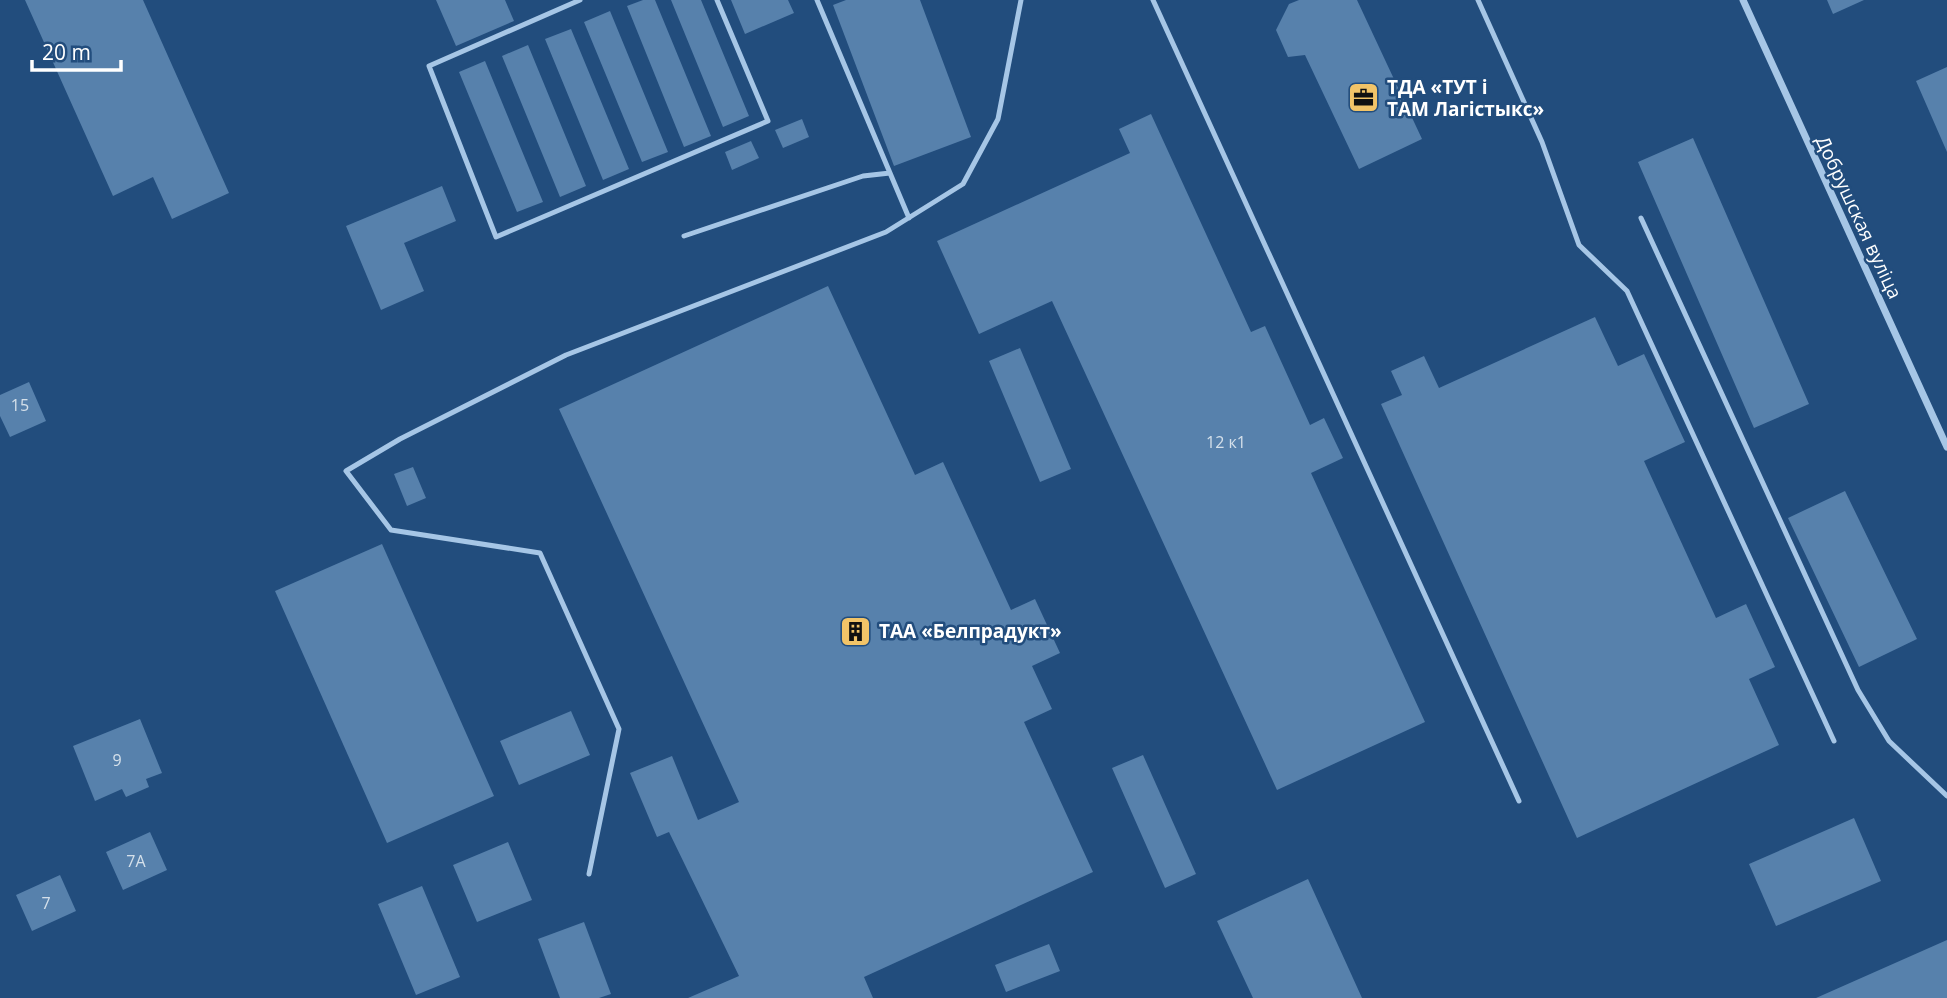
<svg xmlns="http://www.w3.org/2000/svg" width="1947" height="998" viewBox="0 0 1947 998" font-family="'Open Sans',sans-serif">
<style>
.building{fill:#5781ac}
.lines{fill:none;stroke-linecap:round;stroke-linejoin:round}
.lane{stroke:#a6c6e6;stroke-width:5}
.street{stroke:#a6c6e6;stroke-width:7}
.labels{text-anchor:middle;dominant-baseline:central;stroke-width:5;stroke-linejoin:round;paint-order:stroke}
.number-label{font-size:16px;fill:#d5e0ea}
.poi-label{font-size:19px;font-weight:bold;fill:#fff;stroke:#224d7d;text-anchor:start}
.street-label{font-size:19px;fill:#fff;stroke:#224d7d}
</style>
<rect width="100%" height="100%" fill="#224d7d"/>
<path class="building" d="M25 0H143L229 193 172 219 153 177 113 196Z
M436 0H505L514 21 456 46Z
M643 0H655L711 136 684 147 627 6Z
M671 0H701L749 116 723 127Z
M731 0H788L794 13 745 34Z
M846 0H920L971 137 894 166 833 5Z
M1299 0H1357L1422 139 1359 169 1305 55 1288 57 1276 30 1289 4Z
M1827 0H1864L1833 14Z
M610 11 668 152 642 162 584 22Z
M571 29 629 169 603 180 545 39Z
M528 45 586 186 560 197 502 56Z
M485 61 543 202 517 212 459 72Z
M1947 67V152L1916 81Z
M1151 114 1251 332 1265 326 1310 425 1324 418 1343 458 1311 473 1425 722 1277 790 1052 301 979 334 937 241 1130 153 1119 129Z
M802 119 809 137 783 148 775 130Z
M1693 138 1809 404 1754 428 1638 162Z
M751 141 759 158 732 170 725 152Z
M442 186 456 221 404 243 424 291 381 310 346 226Z
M828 286 915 475 943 462 1011 610 1035 599 1060 653 1032 666 1052 709 1024 722 1093 872 864 977 873 998H688L739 976 669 832 657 837 630 773 672 756 698 820 739 802 559 409Z
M1595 317 1618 366 1644 354 1685 442 1644 461 1716 618 1746 604 1775 667 1749 679 1779 745 1577 838 1381 404 1402 395 1391 371 1424 356 1439 388Z
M1020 348 1071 469 1040 482 989 361Z
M29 382 46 421 10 437 0 416V395Z
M413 467 426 498 407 506 394 474Z
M1845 491 1917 639 1859 667 1788 518Z
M382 544 494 796 387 843 275 591Z
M571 711 590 755 519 785 500 741Z
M140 719 162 773 146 779 149 787 126 797 122 789 95 801 73 746Z
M1143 755 1196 874 1165 888 1112 768Z
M1854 818 1881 881 1776 926 1749 864Z
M150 832 167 870 123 890 106 852Z
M508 842 532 900 477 922 453 865Z
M60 875 76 911 32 931 16 895Z
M1308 879 1362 998H1253L1217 921Z
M422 886 460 977 416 995 378 904Z
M584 922 611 994 599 998H560L538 939Z
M1947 940V998H1816Z
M1049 944 1060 971 1006 992 995 965Z"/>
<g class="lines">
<path class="lane" d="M580 0 429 66 496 237 768 121 717 0
M817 0 909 218
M1153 0 1519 801
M1478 0 1542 142 1579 245 1627 291 1834 741
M1641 218 1858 690 1889 741 1947 796
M684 236 863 176 890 173
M589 874 619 729 540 553 391 530 346 471 400 439 566 355 886 232 963 184 998 119 1021 0"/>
<path class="street" d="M1743 0 1947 447"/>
</g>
<defs>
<symbol id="office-square" viewBox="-11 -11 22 22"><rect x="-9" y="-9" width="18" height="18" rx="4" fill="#f2c468" stroke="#224d7d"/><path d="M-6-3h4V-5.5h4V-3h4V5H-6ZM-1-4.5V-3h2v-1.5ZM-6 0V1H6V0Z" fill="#111"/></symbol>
<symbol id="building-square" viewBox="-11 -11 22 22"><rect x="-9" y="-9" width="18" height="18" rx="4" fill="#f2c468" stroke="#224d7d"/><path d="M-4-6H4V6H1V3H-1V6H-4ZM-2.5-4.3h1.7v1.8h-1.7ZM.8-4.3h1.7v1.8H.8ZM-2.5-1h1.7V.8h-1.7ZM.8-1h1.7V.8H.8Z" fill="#111"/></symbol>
</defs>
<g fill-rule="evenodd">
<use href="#office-square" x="1346" y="80" width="35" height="35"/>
<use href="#building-square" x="838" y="614" width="35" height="35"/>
</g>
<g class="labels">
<g class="number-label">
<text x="20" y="405">15</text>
<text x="1226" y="442">12 к1</text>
<text x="117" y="760">9</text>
<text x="136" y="861">7А</text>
<text x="46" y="903">7</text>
</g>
<g class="poi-label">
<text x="1387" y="87">ТДА «ТУТ і<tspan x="1387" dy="22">ТАМ Лагістыкс»</tspan></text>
<text x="879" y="631">ТАА «Белпрадукт»</text>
</g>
<g class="street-label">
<text transform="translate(1859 217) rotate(65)">Добрушская вуліца</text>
</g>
</g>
<path d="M32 60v10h89v-10" fill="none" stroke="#ffffff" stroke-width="3.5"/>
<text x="42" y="60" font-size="21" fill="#ffffff" stroke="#224d7d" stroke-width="5" paint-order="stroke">20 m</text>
</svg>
